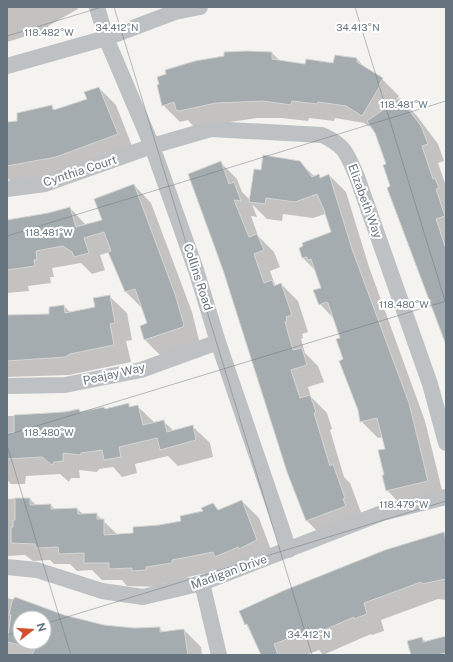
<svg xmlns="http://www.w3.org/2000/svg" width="453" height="662" viewBox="0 0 453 662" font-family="'Public Sans',sans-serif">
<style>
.shadow{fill:#0003;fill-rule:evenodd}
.building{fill:#a5acb0;stroke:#d5d5d3}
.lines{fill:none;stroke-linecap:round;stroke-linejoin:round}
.street{stroke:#bdc1c4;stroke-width:16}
.ticks{fill:none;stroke:#65747e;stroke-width:1;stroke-opacity:0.45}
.labels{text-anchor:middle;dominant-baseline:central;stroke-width:4;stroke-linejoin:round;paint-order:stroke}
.street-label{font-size:12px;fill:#65747e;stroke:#fff}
.ticks-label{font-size:10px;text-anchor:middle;fill:#65747e;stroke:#fff;stroke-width:4;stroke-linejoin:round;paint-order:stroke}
</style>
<rect width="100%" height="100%" fill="#f4f3f0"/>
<path class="shadow" d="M7 7H77L78 9 48 26 49 29 7 42Z
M272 53 280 61 306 65 334 64 357 59 367 70 382 79 399 96 395 102 400 99 417 116 438 144 444 161 438 163 446 186V345L392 187 388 165 374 129 364 123 335 118 334 121 309 118 308 121 281 118H257L194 127 188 120 180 122 163 105Z
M99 88 116 105 134 151 73 174 15 184 7 178V123L18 122 51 106 55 110 88 100Z
M220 162 237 179 242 192 250 200 261 171 300 162 315 177 319 175 321 178 329 175 346 192 369 267 425 421 444 498 404 508 387 490 386 449 383 437 378 438 361 421 344 360 342 338 335 320 320 304 322 288 316 271 303 258 300 248 332 233 325 214 313 218 283 214 282 221 267 219 252 204 257 217 251 216 258 236 274 252 280 267 270 271 275 285 281 284 298 301 308 332 302 334 303 338 301 339 305 353 318 366 324 382 308 387 311 397 327 413 332 429 330 430 344 477 350 483 362 515 324 538 307 521 288 472Z
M134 185 151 203 192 312 200 344 162 357 145 340 141 326 148 324 143 309 126 292 110 252 100 255 105 270 92 274 81 263 52 268 54 277H50L51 283 28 286 29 291 7 293V223L70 208 86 225 103 220Z
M109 296 127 313 132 340 126 341 131 362 69 375 7 377V316L50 315 64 306 71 313 97 308Z
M128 404 131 407 137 406 155 423 163 421 174 431 192 426 210 443 213 457 178 466 168 456 135 464 137 473 122 477 113 467 99 469 97 472 79 470 80 478H71L69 482 60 474 26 476 25 484H11L7 480V416H28L79 410 81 412 104 408 106 410Z
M22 498 30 499 37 506 51 505 55 510 77 509 83 514H96L118 535 134 534 159 526 182 522 204 512 212 504 219 511 242 501 259 518 274 558 188 577 189 580 163 584V587L127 586 122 580H102L92 570 77 571 70 564H54L50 560 33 561 25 555 7 556V499Z
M446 533V600L438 599 381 620 384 631 372 635 371 634 323 655 319 650 306 655H262L240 612 431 537Z
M7 598 38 605 63 616 104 626 134 629 159 628 163 632 184 630 201 647 202 655H7ZM20 618H44V642H20Z
M446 637V655H412L422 638 426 642Z"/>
<path class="building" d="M247 51 272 52V59L305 64 306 59 333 63 335 55 357 58V62L383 78 379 85 380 86 362 116 346 106 318 102 317 104 292 101 291 105 263 101 240 102 216 103 179 111 176 110 174 102 162 106 157 85 159 84 157 77 166 74 165 70 195 61 224 56V52Z
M99 87 118 134 56 157 7 166V122L17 121V113L52 105 53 110 66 106 87 99 84 92Z
M400 98 421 126 428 144 422 146 433 179 435 178 439 188 436 189 445 216 436 219 446 249V345L387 188 390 186 383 165 386 164 375 133 367 121Z
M263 155 300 161 312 177 319 174 320 178 329 174 352 249 409 403 428 481 386 491 382 475H384L378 450 385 449 377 418 360 422 358 410 339 361 343 359 336 339 340 338 328 303 326 302 319 305 313 290 321 288 311 259 308 260 307 257 302 258 299 248 303 246 302 243 331 232 324 210 317 194 295 202 266 198 265 204 249 202 254 169 261 170Z
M221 161 229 184 234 182 241 201 234 200 249 237 257 234 264 250 254 254 264 283 272 280 274 286 281 283 292 315 286 317 287 321 285 322 293 350 302 348 307 365 291 370 300 398 310 395 316 412 314 413 330 466 333 464 345 498 343 499 346 506 306 521 287 472 223 270 188 174Z
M134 184 175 294 184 325 183 327 144 340 140 326 147 323 135 289 125 292 108 252 111 251 104 232 84 238 89 253 74 257 72 252 63 246 36 251 37 260H34L35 266 7 270V220L48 213 70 207 76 227 102 220 94 199Z
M110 295 115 323 110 324 114 345 70 354 65 357 7 361V315L49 314V307L64 305 65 313 95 307 93 298Z
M129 403V407L138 405 143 425 164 420 167 432 193 425 196 440 160 450 157 438 119 447 121 457 104 460 102 450 81 453 80 455 63 453V461L54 462 52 465 42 457 7 459V433H14V415L65 412 79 409 80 412 104 407 105 409Z
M15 498H30V505L51 504V509L77 508 78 514 97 513V519H104V535L133 533V527L159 525 181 521 180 516 203 511 201 508 213 503 218 510 242 500 257 540 239 549 238 547 215 557 213 552 172 560V563L146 567V570L132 571V568L109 569V563H84V553L59 554 58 547 36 548 35 544 11 543V527H13V520H15Z
M444 532 446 541V579L422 584 421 582 364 603 367 614 354 619V617L306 638 303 633 274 644 278 655H261L247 624 245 625 239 611 285 590 385 550Z
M15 597 64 615 104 625 134 628 160 627V632L184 629 188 655H32L38 642H44V618H20V645L7 642 11 615H9L12 601Z
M446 636V653L437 655H411L407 641 422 637 423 642Z"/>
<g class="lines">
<path class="street" d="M97 7 106 38 152 146 196 270 218 342 289 550
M7 66 106 38 175 12 200 7
M7 189 45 184 152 146 211 129 322 135C346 146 347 154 357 177L430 384 446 443
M7 386 65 385 141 370 218 342
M7 567 37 570 102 591 143 597 202 583 382 513 446 497
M202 583 219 655"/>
</g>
<path class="ticks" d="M114 7 312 655M355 7 446 304M7 36 102 7M7 236 446 101M7 435 446 301M7 445 71 655M44 624 446 501M7 635 20 631"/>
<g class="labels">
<g class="street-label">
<text transform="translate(80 171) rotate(-18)">Cynthia Court</text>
<text transform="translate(365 201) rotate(70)">Elizabeth Way</text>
<text transform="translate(198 277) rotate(72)">Collins Road</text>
<text transform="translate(114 374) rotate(-13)">Peajay Way</text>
<text transform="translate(229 572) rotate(-20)">Madigan Drive</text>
</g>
</g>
<g class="ticks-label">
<text x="117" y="31">34.412°N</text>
<text x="358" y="31">34.413°N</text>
<text x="49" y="36">118.482°W</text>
<text x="404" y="108">118.481°W</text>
<text x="49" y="236">118.481°W</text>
<text x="404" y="308">118.480°W</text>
<text x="49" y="436">118.480°W</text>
<text x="404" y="508">118.479°W</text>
<text x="309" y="638">34.412°N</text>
</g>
<rect width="453" height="662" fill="none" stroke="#65747e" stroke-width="16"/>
<g transform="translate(32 630) rotate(73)"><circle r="19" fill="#ffffff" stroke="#c1c7cb"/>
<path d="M0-3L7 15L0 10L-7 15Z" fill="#d25131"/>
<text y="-6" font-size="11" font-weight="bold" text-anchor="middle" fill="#65747e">N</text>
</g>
</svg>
